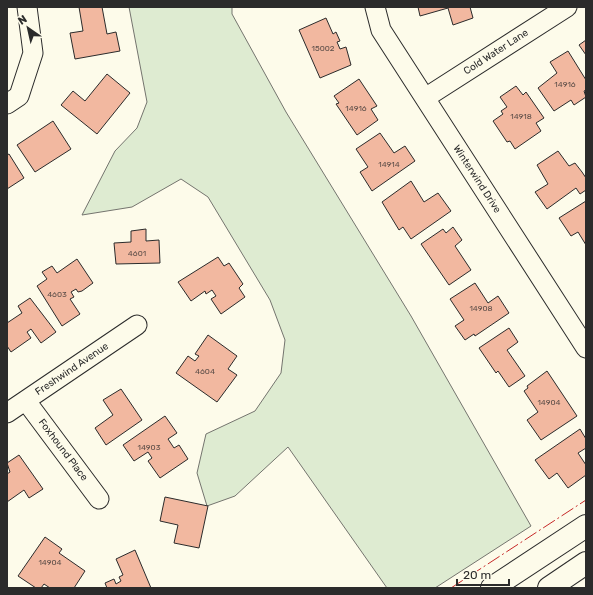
<svg xmlns="http://www.w3.org/2000/svg" width="593" height="595" viewBox="0 0 593 595" font-family="Rubik,sans-serif">
<style>
.green{fill:#deebd1;stroke:#74746e}
.building{fill:#f2b8a0;stroke:#2b2b2b}
.lines{fill:none;stroke-linecap:round;stroke-linejoin:round}
.minor-casing{stroke:#2b2b2b;stroke-width:21}
.major-casing{stroke:#2b2b2b;stroke-width:24}
.minor{stroke:#fdfbea;stroke-width:19}
.major{stroke:#fdfbea;stroke-width:22}
.power{stroke:#c62828;stroke-width:1;stroke-dasharray:14 3 2 3;stroke-linecap:butt}
.labels{text-anchor:middle;dominant-baseline:central;stroke-width:3;stroke-linejoin:round;paint-order:stroke}
.number-label{font-size:8px;fill:#5d4e48}
.street-label{font-size:10px;fill:#2b2b2b;stroke:#fdfbea}
</style>
<rect width="100%" height="100%" fill="#fdfbea"/>
<path class="green" d="M129 7H232V14L286 112 411 316 531 526 435 588H387L288 447 235 496 207 506 197 473 206 434 255 411 281 373 285 340 270 300 208 197 181 179 132 207 82 215 115 151 137 128 147 102Z"/>
<path class="building" d="M79 7H102L107 34 116 32 120 51 75 59 70 33 83 31Z
M418 7H470L473 18 453 25 448 8 420 16Z
M326 18 333 34 336 32 340 41 337 42 340 49 346 47 351 65 320 78 299 30Z
M586 40V55L579 45Z
M568 51 586 80V90L584 91 586 97 574 105 571 100 554 111 538 88 557 73 550 62Z
M107 74 130 93 97 134 61 105 73 91 85 101Z
M359 79 377 106 371 109 378 120 357 135 336 104 339 103 334 96Z
M516 86 523 95 526 92 544 118 536 123 541 131 515 149 510 141 507 142 493 121 503 114 501 111 507 107 500 97Z
M53 121 71 149 35 172 17 145Z
M380 133 394 153 405 146 415 161 372 191 360 172 368 167 356 149Z
M558 151 569 166 575 163 582 172 586 178V190L580 194 576 188 547 209 535 192 548 184 537 165Z
M9 154 24 178 7 189V155Z
M411 181 424 202 438 193 451 211 411 239 403 227 399 230 382 202Z
M586 201V245L578 232 571 236 559 218Z
M453 227 462 240 455 246 471 270 449 285 421 244 443 229 446 233Z
M146 229V241L159 240 160 263 116 264 114 243 131 242V231Z
M218 257 224 266 229 263 243 284 239 288 245 297 221 314 211 299 216 296 212 290 206 294 205 291 191 301 178 282Z
M77 259 93 283 82 291 78 292 76 289 71 292 74 297 70 299 80 314 62 326 37 286 47 279 42 272 52 266 57 273Z
M475 283 488 303 498 296 509 313 475 336 474 334 465 340 455 326 464 320 450 299Z
M30 298 56 332 41 343 31 329 27 332 31 338 11 352 7 346V323L22 313 18 306Z
M509 328 518 342 507 350 525 376 509 387 498 371 496 373 479 348Z
M208 335 237 356 228 369 237 375 217 402 176 373 188 356 195 361 199 356 195 354Z
M547 371 577 416 541 440 527 420 538 412 524 391 528 388 527 386Z
M121 389 142 420 106 445 95 428 113 415 103 400Z
M165 416 177 433 168 439 174 448 179 445 188 459 160 478 148 461 152 458 148 452 134 461 123 445Z
M580 429 586 439V448L578 453 586 465V475L568 488 557 473 549 479 535 460Z
M19 455 43 489 29 498 24 490 7 502V474L10 472 7 463Z
M165 497 208 506 199 548 174 543 178 525 160 521Z
M45 537 62 549 59 553 85 571 74 588H50L44 584 41 588H36L18 576Z
M135 550 151 588H107L105 583 114 579 116 584 121 581 119 577 123 575 116 559Z"/>
<g class="lines">
<defs>
<path id="minor" d="M375 7 381 30 586 348
M425 98 567 7
M7 104 19 96 33 53 27 7
M26 401 99 499
M7 413 137 325"/>
<path id="major" d="M492 588 586 526
M549 588 586 563"/>
</defs>
<use href="#minor" class="minor-casing"/>
<use href="#major" class="major-casing"/>
<use href="#minor" class="minor"/>
<use href="#major" class="major"/>
<path class="power" d="M451 588 586 500"/>
</g>
<g class="labels">
<g class="number-label">
<text x="323" y="48">15002</text>
<text x="565" y="84">14916</text>
<text x="356" y="108">14916</text>
<text x="521" y="116">14918</text>
<text x="389" y="164">14914</text>
<text x="137" y="253">4601</text>
<text x="57" y="294">4603</text>
<text x="481" y="308">14908</text>
<text x="205" y="371">4604</text>
<text x="549" y="402">14904</text>
<text x="149" y="447">14903</text>
<text x="50" y="562">14904</text>
</g>
<g class="street-label">
<text transform="translate(496 52) rotate(-33)">Cold Water Lane</text>
<text transform="translate(477 179) rotate(57)">Winterwind Drive</text>
<text transform="translate(72 369) rotate(-34)">Freshwind Avenue</text>
<text transform="translate(63 450) rotate(53)">Foxhound Place</text>
</g>
</g>
<rect width="593" height="595" fill="none" stroke="#2b2b2b" stroke-width="16"/>
<g transform="translate(28 28) rotate(326)" stroke="#fdfbea" stroke-width="3" paint-order="stroke">
<path d="M0-3L7 15L0 10L-7 15Z" fill="#2b2b2b"/>
<text y="-6" font-size="11" font-weight="bold" text-anchor="middle" fill="#2b2b2b">N</text>
</g>
<path d="M457 579v6h52v-6" fill="none" stroke="#2b2b2b" stroke-width="2"/>
<text x="463" y="579" font-size="12" fill="#2b2b2b" stroke="#fdfbea" stroke-width="3" paint-order="stroke">20 m</text>
</svg>
